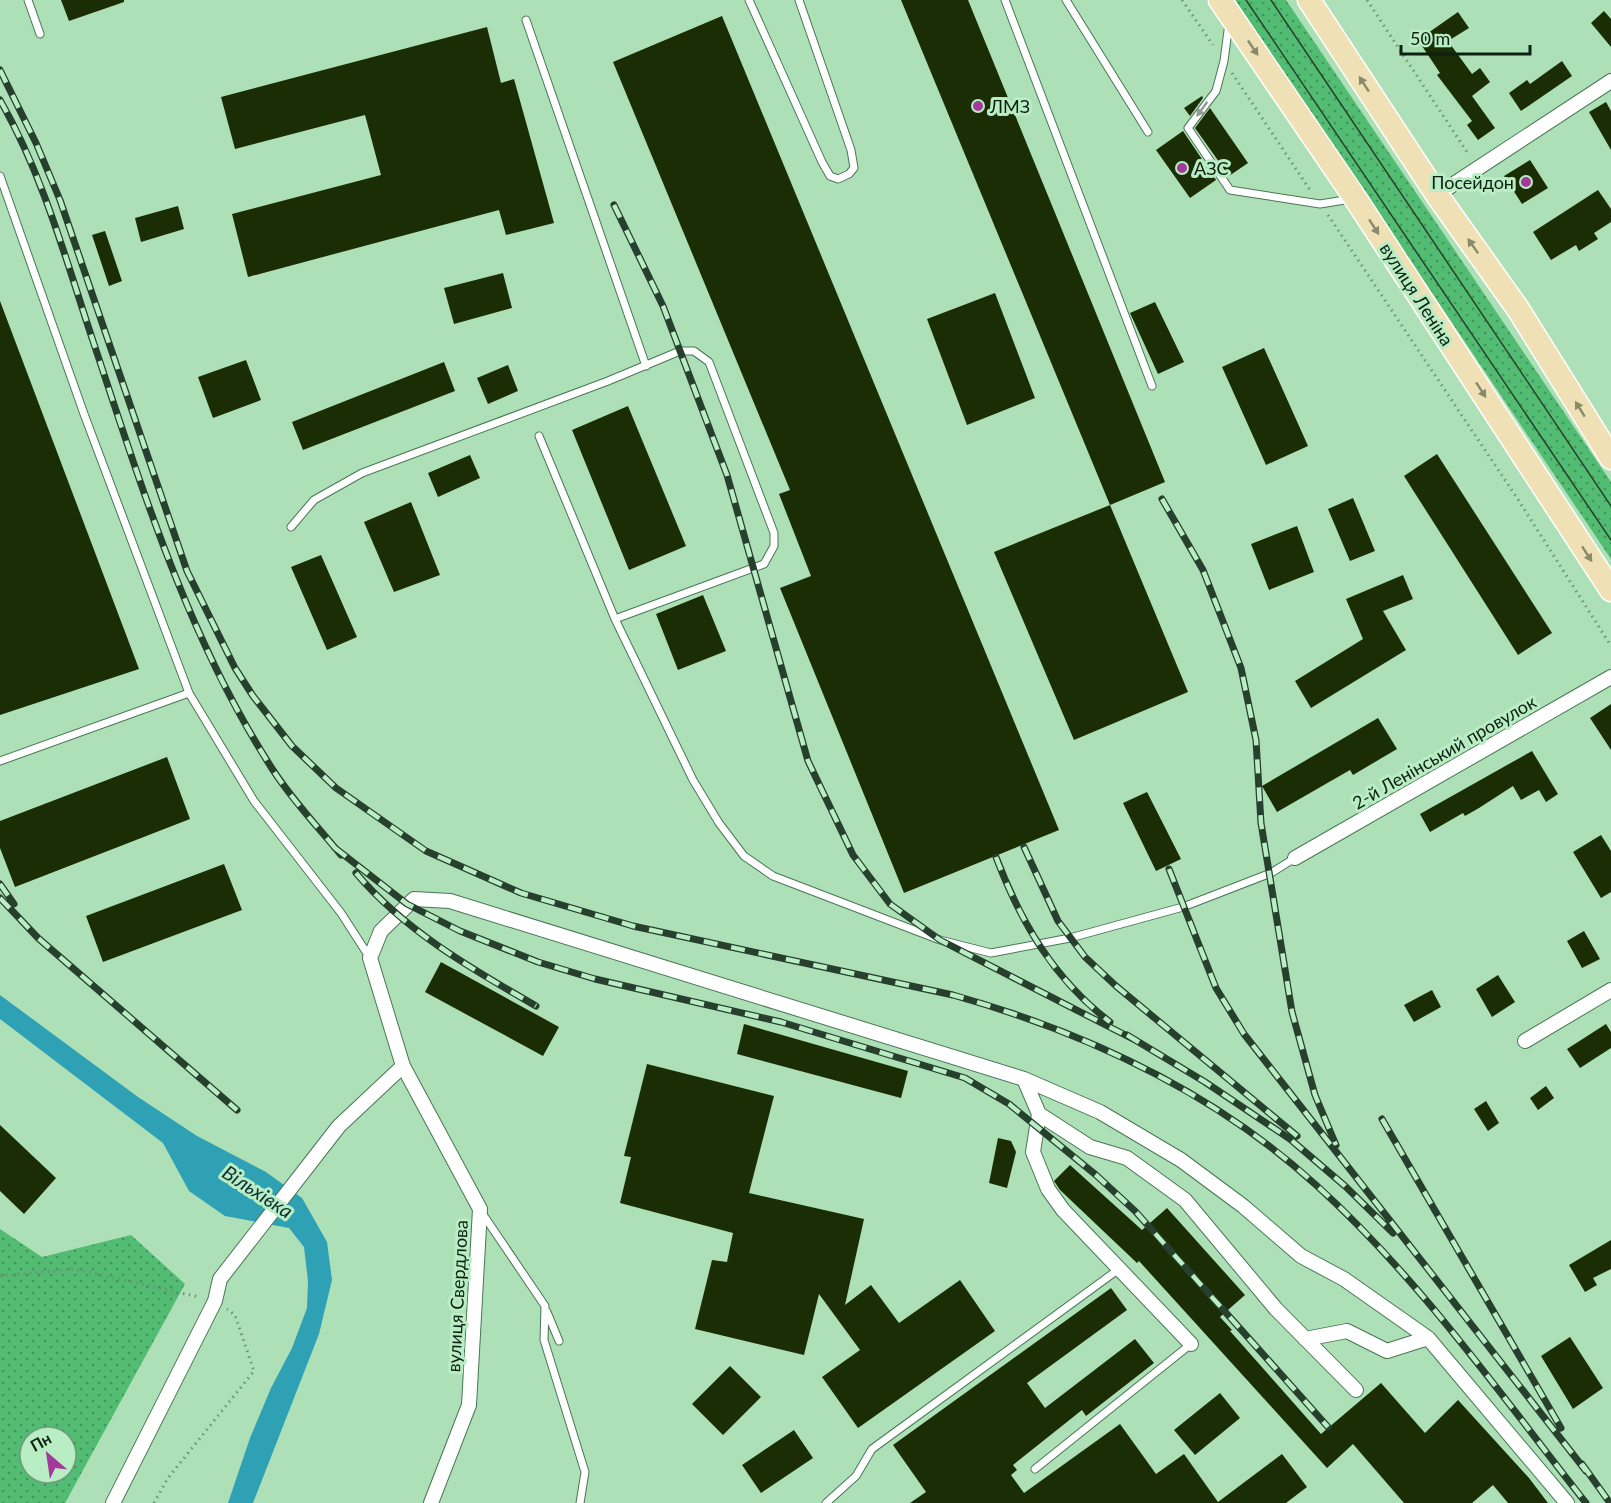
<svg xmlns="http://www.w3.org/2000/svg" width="1611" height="1503" viewBox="0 0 1611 1503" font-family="Lato,sans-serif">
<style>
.grass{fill:url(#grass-dots);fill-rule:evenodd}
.water{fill:#2ea1b4}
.building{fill:#1a2d04}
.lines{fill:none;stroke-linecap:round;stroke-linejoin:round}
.service-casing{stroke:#487754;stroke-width:9}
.minor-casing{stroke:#487754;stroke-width:16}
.primary-casing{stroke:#fff;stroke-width:25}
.path{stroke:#6d9475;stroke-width:3;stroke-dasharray:1.5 4.5;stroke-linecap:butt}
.service{stroke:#fff;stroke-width:7}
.minor{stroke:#fff;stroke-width:14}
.primary{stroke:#efe0b5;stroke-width:22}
.tram{stroke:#273f2d;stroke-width:1.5}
.rail-casing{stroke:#273f2d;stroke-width:7}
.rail{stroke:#b9edc4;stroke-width:4.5;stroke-dasharray:14;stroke-linecap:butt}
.oneway{fill:#898a6c}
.oneway2{fill:#929b94}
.poi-dot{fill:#a3399b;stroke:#b9edc4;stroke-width:2}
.labels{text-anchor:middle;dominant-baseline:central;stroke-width:6;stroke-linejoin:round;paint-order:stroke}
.poi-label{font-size:18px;fill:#0d2012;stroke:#b9edc4;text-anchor:start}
.street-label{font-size:18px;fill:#0d2012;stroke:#b9edc4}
.water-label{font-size:20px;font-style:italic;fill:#0e3036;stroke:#b9edc4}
</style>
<defs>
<pattern id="grass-dots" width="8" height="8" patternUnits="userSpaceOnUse" patternTransform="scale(1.5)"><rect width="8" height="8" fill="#51bc72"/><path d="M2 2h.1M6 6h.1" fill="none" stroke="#42985c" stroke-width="1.8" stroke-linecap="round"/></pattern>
</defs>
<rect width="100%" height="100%" fill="#ade0b7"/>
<path class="grass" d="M1235 0H1286L1611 482V559Z
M0 1229 42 1257 131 1235 185 1284 65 1503H0ZM30 1437H66V1473H30Z"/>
<path class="water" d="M0 995 138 1097 197 1136 266 1172 302 1198 327 1242 332 1280 319 1334 253 1503H228L250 1438 271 1388 292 1348 307 1308 308 1281 304 1247 289 1228 225 1216 189 1191 163 1143 0 1019Z"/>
<path class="building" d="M61 0H124V2L69 21Z
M901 0H968L1165 482 1110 505Z
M1604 11 1611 19V47L1591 23Z
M1458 12 1469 28 1448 41 1472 74 1480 68 1490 82 1472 96 1495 128 1478 140 1467 125 1472 121 1437 75 1440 73 1418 40Z
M722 16 1059 830 904 893 780 588 811 576 779 494 790 490 613 62Z
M487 27 501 83 514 79 554 223 506 235 499 210 248 277 232 214 381 175 365 115 235 149 221 97Z
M1562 61 1572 76 1521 111 1509 93 1527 80 1530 84Z
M1202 96 1203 98 1190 116 1184 108Z
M1606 102 1611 111V150L1589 112Z
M1210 108 1248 163 1229 176 1195 128Z
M1183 131 1216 180 1190 198 1156 150Z
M1530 160 1548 188 1522 204 1504 176Z
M1598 190 1611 209V222L1594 233 1598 239 1579 251 1576 245 1551 260 1533 232Z
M178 206 184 229 141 242 135 218Z
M105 231 122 281 109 286 92 235Z
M503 273 512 308 454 324 444 288Z
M995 293 1035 398 967 425 927 319Z
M0 301 139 669 0 715Z
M1155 302 1184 362 1158 374 1130 313Z
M1264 348 1308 446 1266 465 1222 367Z
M246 360 261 400 213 418 198 377Z
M444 362 455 391 303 450 292 422Z
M508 365 518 391 488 404 477 378Z
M628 406 686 546 629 570 572 430Z
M1437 454 1552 633 1518 655 1404 476Z
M470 455 480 478 438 497 428 473Z
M1353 498 1375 551 1350 561 1328 509Z
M411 502 440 575 394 592 364 522Z
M1110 505 1188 692 1074 740 994 552Z
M1297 526 1314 572 1269 590 1251 544Z
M321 555 357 637 327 650 291 567Z
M1403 575 1413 599 1383 611 1406 650 1311 708 1295 681 1363 639 1346 599Z
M703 595 726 651 678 670 656 614Z
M1611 704V750L1590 718Z
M1378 718 1397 749 1353 775 1350 770 1277 812 1262 786Z
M1532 751 1558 794 1546 802 1539 790 1521 800 1513 786 1479 808 1465 816 1463 813 1430 832 1420 814Z
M167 757 190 819 15 887 0 848V821Z
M1147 792 1181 859 1156 871 1123 803Z
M1601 835 1611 851V892L1601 898 1573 852Z
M224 864 242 910 103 962 86 916Z
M1584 931 1600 959 1582 968 1567 941Z
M441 962 559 1027 543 1056 425 992Z
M1498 975 1515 1002 1492 1017 1476 989Z
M1432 990 1441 1007 1414 1022 1404 1005Z
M744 1024 908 1071 901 1098 737 1054Z
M1606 1024 1611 1032V1048L1580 1068 1567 1049Z
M647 1064 774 1096 749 1193 864 1219 845 1305 871 1285 899 1323 960 1280 995 1331 858 1428 822 1377 860 1350 819 1294 804 1355 695 1329 712 1260 727 1262 733 1233 620 1203 631 1157 624 1156Z
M1546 1086 1554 1098 1538 1110 1530 1098Z
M1486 1101 1499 1123 1488 1131 1474 1109Z
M0 1125 56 1178 24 1214 0 1191Z
M998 1138 1011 1141 1016 1152 1007 1188 989 1183Z
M1070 1165 1142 1230 1167 1208 1245 1295 1220 1317 1232 1330 1230 1331 1321 1434 1381 1383 1425 1433 1458 1400 1529 1478 1548 1503H1508L1493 1485 1472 1503H1404L1353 1444 1327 1468 1139 1261 1137 1263 1060 1190 1054 1181Z
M1611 1240V1269L1593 1278 1597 1285 1585 1292 1569 1265Z
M1111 1288 1127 1310 1027 1383 1045 1408 1135 1339 1154 1363 1086 1416 1082 1410 1013 1465 1017 1470 1011 1475 1024 1493 1120 1424 1156 1474 1184 1454 1218 1502 1282 1454 1307 1487 1286 1503H910L926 1492 893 1445Z
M1570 1337 1603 1388 1573 1409 1541 1356Z
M730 1366 761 1397 723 1435 692 1404Z
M1220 1393 1240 1418 1195 1455 1174 1430Z
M794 1430 813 1458 761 1493 742 1465Z"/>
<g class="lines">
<defs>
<path id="service" d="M28 0 40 34
M749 0 822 162 830 176 838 179 849 174 854 168 851 150 799 0
M1005 0 1152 386
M1066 0 1148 132
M526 20 646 366
M1229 23 1224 61 1216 91 1188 128 1230 190 1320 204 1351 199
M0 176 84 414 189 693
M539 436 615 619 693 780 719 823 744 856 773 876 940 940 991 953 1070 938 1183 907 1271 873 1295 858
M291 527 314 500 362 473 608 381 680 351H694L709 362 774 533V546L764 564 615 619
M0 761 189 693 254 801 341 913 370 958
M482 1213 545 1306 544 1340 585 1472 580 1503
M547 1312 559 1341
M1035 1469 1191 1344
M826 1503 856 1476 872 1449 1119 1269"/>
<path id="minor" d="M1437 195 1611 81
M1295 858 1611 677
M1525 1041 1611 990
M403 1066 480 1209 469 1405 431 1503
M1024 1079 1100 1112 1181 1160 1243 1206 1301 1256 1344 1279 1428 1338 1567 1503
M1039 1114 1090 1147 1127 1158 1185 1200 1276 1309 1356 1390
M1305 1339 1347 1331 1387 1351 1428 1338
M113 1503 215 1301 220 1279 339 1126 403 1066 370 958 381 931 414 899 450 901 1024 1079 1039 1114 1033 1152 1048 1189 1063 1210 1191 1344"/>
<path id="primary" d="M1220 0 1355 198 1611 590
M1309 0 1437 195 1518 309 1611 458"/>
</defs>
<use href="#service" class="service-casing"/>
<use href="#minor" class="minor-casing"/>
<use href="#primary" class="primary-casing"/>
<path class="path" d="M1182 0 1213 45
M1367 0 1469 155
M1232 73 1310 190
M1328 215 1519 501 1611 646
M0 1276 73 1269 199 1297
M154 1503 168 1478 254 1371 235 1315 227 1309"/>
<use href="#service" class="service"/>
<use href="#minor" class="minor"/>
<use href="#primary" class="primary"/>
<path class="tram" d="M1246 0 1611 540
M1271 0 1611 506"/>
<defs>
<path id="rail" d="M0 70 36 143 60 200 187 571 235 668 253 696 292 746 336 788 426 851 521 893 633 926 953 995C1084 1032 1214 1092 1316 1185 1419 1278 1500 1394 1586 1503
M0 100C43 175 66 260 93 341 142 488 188 639 273 770 293 801 318 827 341 855
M614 205 663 306 727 475 808 761 853 855 890 904 940 940 1133 1039
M1162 499 1203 570 1241 668 1256 740 1261 823 1292 1012 1315 1095 1336 1145
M1024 847 1058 921 1085 957 1116 986 1297 1136
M335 848 407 904 460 931 538 962 595 979 781 1022 965 1078 1009 1104 1096 1175 1135 1211 1328 1427
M996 857C1021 923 1054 979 1110 1022
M1169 869 1216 988 1244 1034 1586 1471
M356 873C405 931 472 969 536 1006
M0 884 14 904
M0 898 38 938 237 1110
M1127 1035 1205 1082 1290 1139 1345 1186 1393 1233
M1382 1119 1561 1428
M1582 1464 1610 1503"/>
</defs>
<use href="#rail" class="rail-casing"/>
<use href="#rail" class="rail"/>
</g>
<defs><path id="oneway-solid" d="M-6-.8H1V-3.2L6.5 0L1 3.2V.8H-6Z" transform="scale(1.5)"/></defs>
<g class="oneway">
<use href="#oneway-solid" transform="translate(1253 48) rotate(56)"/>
<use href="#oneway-solid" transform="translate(1364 84) rotate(-123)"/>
<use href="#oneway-solid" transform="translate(1374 227) rotate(57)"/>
<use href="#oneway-solid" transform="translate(1473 246) rotate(-125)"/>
<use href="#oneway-solid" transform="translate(1481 390) rotate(57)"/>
<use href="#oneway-solid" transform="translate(1580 409) rotate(-122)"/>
<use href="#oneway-solid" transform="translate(1587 554) rotate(57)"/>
</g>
<use class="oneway2" href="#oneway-solid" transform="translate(1202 109) rotate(126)"/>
<g class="poi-dot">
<circle cx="978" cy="106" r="6"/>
<circle cx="1182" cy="168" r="6"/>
<circle cx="1526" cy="182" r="6"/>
</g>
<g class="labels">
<g class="poi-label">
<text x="990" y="106">ЛМЗ</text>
<text x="1194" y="168">АЗС</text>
<text x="1514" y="182" text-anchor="end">Посейдон</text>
</g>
<g class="street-label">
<text transform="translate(1417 294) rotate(57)">вулиця Леніна</text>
<text transform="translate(1444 752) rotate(-30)">2-й Ленінський провулок</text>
<text transform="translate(457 1296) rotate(-87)">вулиця Свердлова</text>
</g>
<g class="water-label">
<text transform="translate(258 1191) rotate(33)">Вільхівка</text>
</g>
</g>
<g transform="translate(48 1455) rotate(331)"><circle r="28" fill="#b9edc4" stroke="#749b7d" stroke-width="1.5"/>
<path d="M0-4.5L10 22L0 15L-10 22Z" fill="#a3399b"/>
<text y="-9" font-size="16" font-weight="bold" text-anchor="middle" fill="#0d2012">Пн</text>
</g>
<path d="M1401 45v9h129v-9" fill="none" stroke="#0d2012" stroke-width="3"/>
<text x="1410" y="45" font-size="18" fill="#0d2012" stroke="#b9edc4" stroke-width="4.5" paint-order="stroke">50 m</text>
</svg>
